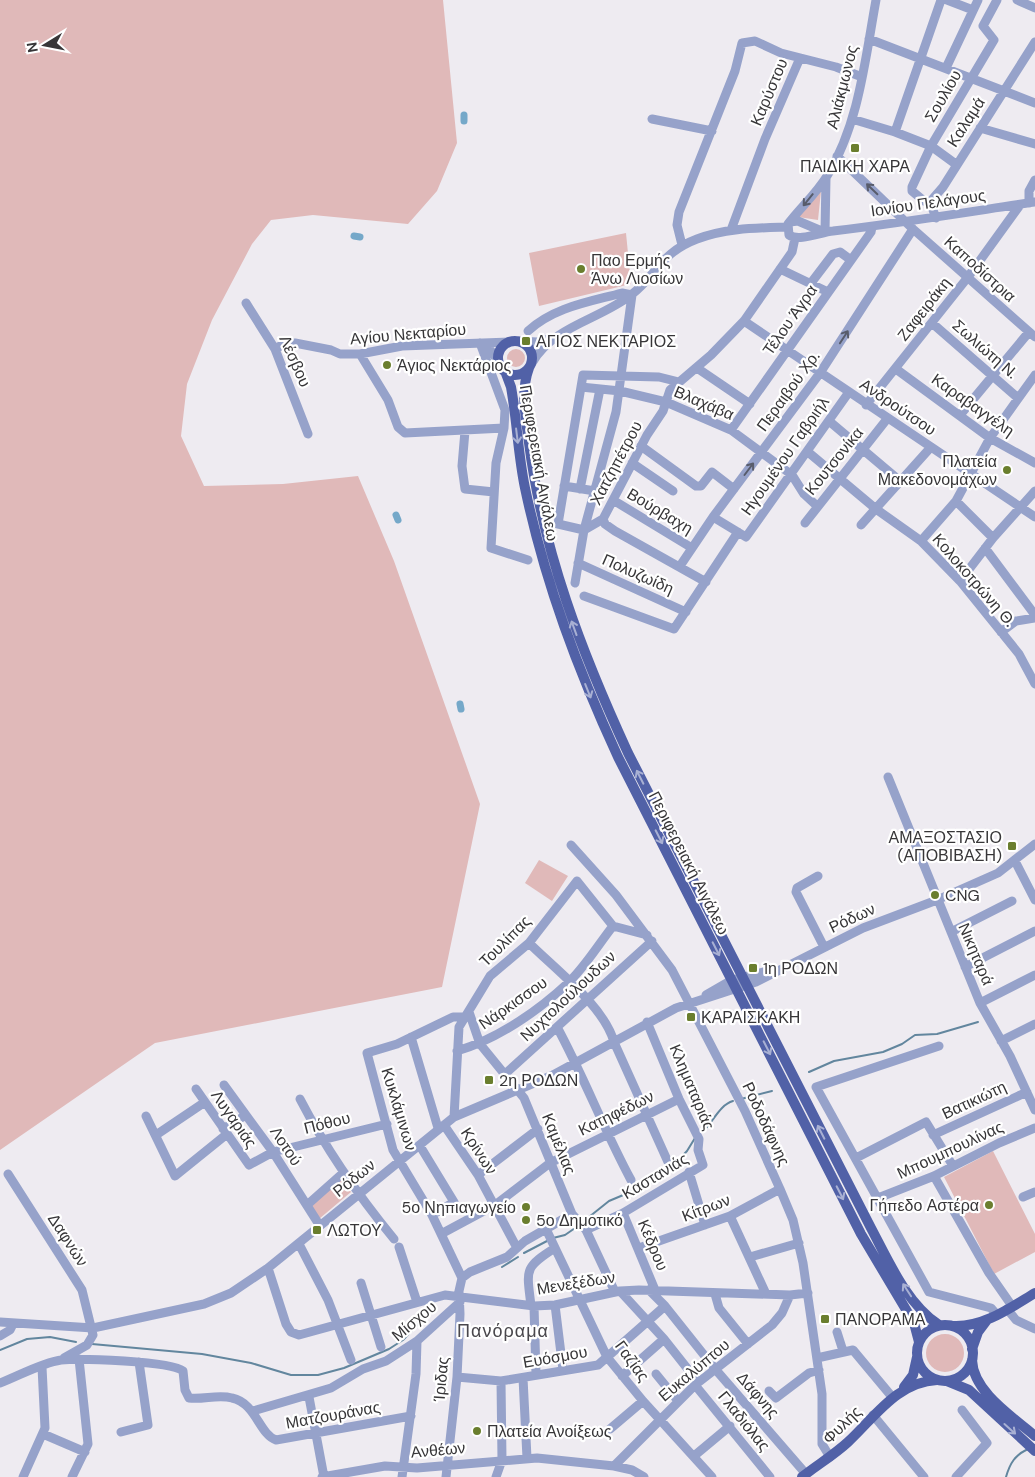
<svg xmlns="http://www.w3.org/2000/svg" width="1035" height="1477" viewBox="0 0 1035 1477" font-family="'DM Sans',sans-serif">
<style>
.green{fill:#e0b9b9}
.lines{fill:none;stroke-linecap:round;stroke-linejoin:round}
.stream{stroke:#62869e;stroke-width:2}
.canal{stroke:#75a8c9;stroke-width:7}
.minor{stroke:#96a2ca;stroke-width:9}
.major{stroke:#5161a7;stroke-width:10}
.oneway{stroke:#585c6b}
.oneway2{stroke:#a8b0d3}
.poi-dot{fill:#6a7e2e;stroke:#fff;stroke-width:2}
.labels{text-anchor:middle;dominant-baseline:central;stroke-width:4.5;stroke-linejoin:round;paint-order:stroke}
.street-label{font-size:16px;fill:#373638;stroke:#fff}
.poi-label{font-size:16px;fill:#373638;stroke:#fff;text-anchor:start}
.neighbourhood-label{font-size:18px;letter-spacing:1px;fill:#49474c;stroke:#fff}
</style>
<rect width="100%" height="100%" fill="#eeebf1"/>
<path class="green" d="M0 0H443L457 143 437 191 408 224 313 215 271 220 252 244 212 320 187 384 181 436 204 486 283 484 358 476 394 561 480 804 442 987 155 1043 0 1150Z
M821 191 818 220 798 217Z
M626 233 631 284 539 306 529 253Z
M507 358a9 9 0 1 1 18 0a9 9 0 1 1-18 0Z
M539 860 568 876 552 901 525 883Z
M993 1151 1035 1234V1252L994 1274 944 1177Z
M341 1178 351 1192 319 1219 310 1205Z
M926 1353a19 19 0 1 1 38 0a19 19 0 1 1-38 0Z"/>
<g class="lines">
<path class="stream" d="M809 1072 834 1061 883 1052 902 1044 915 1035 937 1034 978 1022
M741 1099 772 1091
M702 1132C713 1123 719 1105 733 1101
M584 1221 609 1201 647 1185 664 1175 687 1151 695 1138
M553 1238 565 1235 578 1226
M524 1253 547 1241
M502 1267 518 1257
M92 1344 202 1354 251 1363 291 1375H318L344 1368 389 1349 403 1340 421 1321
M0 1350 27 1339 50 1337 76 1342
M1006 1477C1010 1463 1015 1455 1028 1449"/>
<path class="canal" d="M464 115V121
M354 236 360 237
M396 515 398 520
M460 704 461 709"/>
<path class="minor" d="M876 0C865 60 859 124 827 176 816 194 800 208 788 224L789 235C799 242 821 232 833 231 901 223 968 212 1035 202
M947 0 973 10
M1017 0 1035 8
M869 39 1035 103
M946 68 978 0
M652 119 712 131
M852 119 895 132 931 146 957 165
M980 128 1035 144
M895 132 941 0
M837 156 913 229 1035 337
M930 202 924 201 912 191V187L931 146 994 40 983 26 997 0
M1029 203V191L1035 180
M936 218 930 202 943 187 1035 42
M790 222 798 221 824 232
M731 230 765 139 800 58
M825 232 826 178
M682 245 677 225 679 212 735 71 742 43 755 41 781 53 836 67 862 77
M780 269 828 292
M811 283 833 254 840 252 851 260
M246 303 275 349 308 434
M744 321 1035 517
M932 323 1018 398
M528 331C554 307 589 302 622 293L632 295
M519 341 537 342 552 338
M480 343 505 410 504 428 496 463 491 548 528 560
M480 343 491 351 499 362
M275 349 282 345 295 343 331 350 340 354H360L402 346 510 342
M360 354 388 400 398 427 405 433 504 428
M532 363C553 326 599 320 631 295 657 275 660 253 697 239 725 228 757 228 787 227
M697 368 750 404
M896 369 990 438 1035 463
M581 387 620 391 666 402 731 430 792 475 804 494 817 506
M866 405 968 277 1020 205
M960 415 1029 332
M829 421 900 481
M731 430 871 232 872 227
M465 431 462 466 465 489 494 492
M641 446 696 486H701L712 472 734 489
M808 452 876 509 921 541 960 581 1019 654 1035 684
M632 463 673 491
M564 486 595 491
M580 489 600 389
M613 500 692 548
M956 501 993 538
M713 517 746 537 849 392
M603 519 605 524 615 531 706 582
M805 523 887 419
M861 525 931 447
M584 530 603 519 647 435 663 411 670 390 711 355 744 321 792 252 795 238
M584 530 558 524 583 375 659 377 679 382
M921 541 956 501 990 438 1035 375
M985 548 1035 615
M578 563 686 612
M680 566 713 517 820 373 913 229
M960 581 993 538 1035 491
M575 583 584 530 616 412 632 295
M584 596 674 629 738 532
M1001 632 1016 621 1035 618
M888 777 980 1003 1010 1056 1035 1110
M571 845 616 895 672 970 745 1111 780 1189 793 1220 803 1263 822 1394V1444L830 1457
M1015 861 1035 900
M818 876 797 888 796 892 824 947
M613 926 647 935
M951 932 1012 901
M529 943C556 970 604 1006 614 1042L668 1162
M965 967 1035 931
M706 995 732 980 772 970
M980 1003 1035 975
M469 1012 480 1044 524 1098 572 1214 586 1230 615 1292
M557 1027C584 1077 604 1130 631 1180
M411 1037 438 1128
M1001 1041 1035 1024
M939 1046 816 1087 929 1292 991 1308 997 1315
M457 1051C497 1039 537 1012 568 983 585 967 598 945 613 926
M505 1074 652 941
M224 1085 273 1152 320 1226
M196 1089 249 1165 273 1152 387 1124
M300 1099C327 1151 357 1194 394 1239
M146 1116 175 1176 227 1134
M454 1117 459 1027 490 976 529 943 577 881 613 926
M444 1125 478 1175 517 1248
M223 1129 246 1115
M156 1135 205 1102
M933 1135 1027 1092
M420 1146 454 1202 432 1215
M856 1158 926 1122 953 1166
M689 1172 705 1225
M8 1174 82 1290 93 1335 87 1345 64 1358
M478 1175 538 1129
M934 1176 989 1273 1012 1306
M1023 1197 1035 1192
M878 1198 934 1176 999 1143 1035 1128
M307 1205 343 1173
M623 1213 655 1290
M730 1216 766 1294
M546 1229 607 1357 643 1401 712 1477
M586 1230 623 1213 703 1165 698 1150 699 1139 679 1099 647 1022
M441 1234 495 1205 550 1163 679 1099
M299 1244 328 1300 351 1360
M399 1247 417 1302
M639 1248 730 1216 780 1189
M750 1257 799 1243
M268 1268 286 1324 291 1332 299 1335 445 1295 534 1306 555 1305 620 1291 639 1290 790 1295 808 1293
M462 1278 432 1215 393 1150 367 1053 397 1044 453 1017H465
M361 1283 381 1347
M649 1290 665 1306 716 1370 806 1474
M620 1291 664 1339 698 1382
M715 1294 719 1308 748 1344
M555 1305 563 1370
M531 1306C527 1270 523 1268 555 1248
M534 1306 536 1374
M1007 1309 1016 1320 1035 1329
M0 1322 93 1328 204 1304 231 1293 268 1268 454 1117 553 1075 676 1008 756 982 863 928 937 900 998 873 1035 844
M837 1332 843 1351
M0 1336 10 1330 13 1324
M817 1358 853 1350 893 1398
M656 1374 678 1401
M622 1376 664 1339
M457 1377 501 1381 598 1365 665 1306
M523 1378 527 1458
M0 1383C19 1376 41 1363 61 1360 79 1358 171 1361 183 1371L185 1390 189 1398C203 1400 218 1394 232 1398 256 1403 259 1434 276 1440L411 1416
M695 1385 770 1477
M769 1391 776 1398 809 1373 819 1370
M309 1397 324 1477
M253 1411 331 1388 363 1369 386 1361 417 1341 460 1302
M873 1415 924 1477
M610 1429 643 1401
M121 1432 148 1425 139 1362
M43 1434 85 1452
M694 1456 730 1426
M614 1466 695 1385 772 1325 782 1313 790 1295
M23 1477 45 1428 42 1367
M72 1477 88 1444 79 1359
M322 1477 385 1466 417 1468 537 1458 614 1466 632 1470 644 1477
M402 1477 416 1374 417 1341
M446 1477 457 1377 460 1314 459 1291 462 1278 470 1272 507 1257 525 1241 572 1214
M496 1477 502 1460 501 1381
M956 1477 987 1443 962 1410"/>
<path class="major" d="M498 358a17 17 0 1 1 34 0a17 17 0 1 1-34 0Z
M529 368C520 392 526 418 529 443 543 552 582 653 628 753L871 1228C889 1262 907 1304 939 1325
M505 371 511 387C517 420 518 455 525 488 545 583 578 670 618 757L861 1234 914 1323 919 1342
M917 1353a28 28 0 1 1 56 0a28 28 0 1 1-56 0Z
M954 1326C984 1327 1010 1308 1035 1293
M972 1349 978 1332 987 1320
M972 1360C973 1392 1013 1417 1035 1436
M947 1381 969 1390 1035 1451
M904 1387 913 1375 917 1357
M802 1477C817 1465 834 1455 848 1442 875 1417 897 1382 937 1380"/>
</g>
<defs><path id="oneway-shaft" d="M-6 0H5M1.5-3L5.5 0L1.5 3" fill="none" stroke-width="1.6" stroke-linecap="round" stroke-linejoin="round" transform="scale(1.25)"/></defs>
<g class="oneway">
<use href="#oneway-shaft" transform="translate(872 189) rotate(-136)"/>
<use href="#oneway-shaft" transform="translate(808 200) rotate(129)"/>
<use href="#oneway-shaft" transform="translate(844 337) rotate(-57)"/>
<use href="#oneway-shaft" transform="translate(749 469) rotate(-53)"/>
</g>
<g class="oneway2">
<use href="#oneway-shaft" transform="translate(517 436) rotate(83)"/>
<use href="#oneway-shaft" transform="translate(574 628) rotate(-110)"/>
<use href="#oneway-shaft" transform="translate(588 691) rotate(68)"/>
<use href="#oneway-shaft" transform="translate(640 777) rotate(-117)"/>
<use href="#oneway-shaft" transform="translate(659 837) rotate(63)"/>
<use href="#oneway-shaft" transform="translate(716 949) rotate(63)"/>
<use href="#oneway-shaft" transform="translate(767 1048) rotate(63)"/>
<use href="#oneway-shaft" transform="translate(821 1132) rotate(-117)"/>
<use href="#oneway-shaft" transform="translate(840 1193) rotate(63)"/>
<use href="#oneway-shaft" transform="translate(907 1290) rotate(-123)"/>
<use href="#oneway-shaft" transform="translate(1010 1429) rotate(42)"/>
</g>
<g class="poi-dot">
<rect x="850" y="143" width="10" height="10" rx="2.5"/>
<circle cx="581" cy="269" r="5"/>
<rect x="521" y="336" width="10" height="10" rx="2.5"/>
<circle cx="387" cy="365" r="5"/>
<circle cx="1007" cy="470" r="5"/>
<rect x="1007" y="841" width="10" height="10" rx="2.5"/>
<circle cx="935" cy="895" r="5"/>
<rect x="748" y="963" width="10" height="10" rx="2.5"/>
<rect x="686" y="1012" width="10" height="10" rx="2.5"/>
<rect x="484" y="1075" width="10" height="10" rx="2.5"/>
<circle cx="989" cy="1205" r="5"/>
<circle cx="526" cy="1207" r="5"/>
<circle cx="526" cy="1220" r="5"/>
<rect x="312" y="1225" width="10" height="10" rx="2.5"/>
<rect x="820" y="1314" width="10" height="10" rx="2.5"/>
<circle cx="477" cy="1431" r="5"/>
</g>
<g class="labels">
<g class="street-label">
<text transform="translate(842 87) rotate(-76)">Αλιάκμωνος</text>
<text transform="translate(769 92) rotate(-67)">Καρύστου</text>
<text transform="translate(943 96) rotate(-60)">Σουλίου</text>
<text transform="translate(966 122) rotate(-57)">Καλαμά</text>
<text transform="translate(928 203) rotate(-8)">Ιονίου Πελάγους</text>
<text transform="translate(980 269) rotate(42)">Καποδίστρια</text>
<text transform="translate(924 309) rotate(-52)">Ζαφειράκη</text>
<text transform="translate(790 320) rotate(-55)">Τέλου Άγρα</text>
<text transform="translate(408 334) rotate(-5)">Αγίου Νεκταρίου</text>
<text transform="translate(985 349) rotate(41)">Σωλιώτη Ν.</text>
<text transform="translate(295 361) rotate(66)">Λέσβου</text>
<text transform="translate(788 391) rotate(-54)">Περαιβού Χρ.</text>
<text transform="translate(704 403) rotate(23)">Βλαχάβα</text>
<text transform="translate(973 405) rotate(35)">Καραβαγγέλη</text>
<text transform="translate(898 407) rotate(34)">Ανδρούτσου</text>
<text transform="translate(785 456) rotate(-55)">Ηγουμένου Γαβριήλ</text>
<text transform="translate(834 461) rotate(-51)">Κουτσονίκα</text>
<text transform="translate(539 463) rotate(80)">Περιφερειακή Αιγάλεω</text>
<text transform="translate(616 463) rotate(-62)">Χατζηπέτρου</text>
<text transform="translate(660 511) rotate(31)">Βούρβαχη</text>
<text transform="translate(638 574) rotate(24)">Πολυζωίδη</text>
<text transform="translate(974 580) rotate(49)">Κολοκοτρώνη Θ.</text>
<text transform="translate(689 863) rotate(63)">Περιφερειακή Αιγάλεω</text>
<text transform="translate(852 918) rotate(-25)">Ρόδων</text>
<text transform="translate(505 941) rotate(-45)">Τουλίπας</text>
<text transform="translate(976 954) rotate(67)">Νικηταρά</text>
<text transform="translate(568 996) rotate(-43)">Νυχτολούλουδων</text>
<text transform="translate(513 1003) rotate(-35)">Νάρκισσου</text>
<text transform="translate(692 1087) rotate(67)">Κληματαριάς</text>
<text transform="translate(974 1100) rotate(-25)">Βατικιώτη</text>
<text transform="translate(399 1109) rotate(73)">Κυκλάμινων</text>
<text transform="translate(616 1113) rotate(-26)">Κατηφέδων</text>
<text transform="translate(234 1119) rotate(55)">Λυγαριάς</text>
<text transform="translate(327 1123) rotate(-14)">Πόθου</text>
<text transform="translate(766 1124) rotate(65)">Ροδοδάφνης</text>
<text transform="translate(559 1144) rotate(68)">Καμέλιας</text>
<text transform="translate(286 1146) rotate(56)">Λοτού</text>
<text transform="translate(950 1150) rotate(-25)">Μπουμπουλίνας</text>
<text transform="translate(479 1151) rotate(57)">Κρίνων</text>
<text transform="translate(655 1176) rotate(-31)">Καστανιάς</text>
<text transform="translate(354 1178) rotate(-39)">Ρόδων</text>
<text transform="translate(706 1208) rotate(-21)">Κίτρων</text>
<text transform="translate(68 1240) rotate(57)">Δαφνών</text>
<text transform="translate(653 1245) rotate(67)">Κέδρου</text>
<text transform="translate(576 1283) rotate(-9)">Μενεξέδων</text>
<text transform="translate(414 1321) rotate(-40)">Μίσχου</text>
<text transform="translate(555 1357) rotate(-10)">Ευόσμου</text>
<text transform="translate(632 1361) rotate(54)">Γαζίας</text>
<text transform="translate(694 1370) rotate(-40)">Ευκαλύπτου</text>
<text transform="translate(441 1379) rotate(-85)">Ίριδας</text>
<text transform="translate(758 1395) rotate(49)">Δάφνης</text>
<text transform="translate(333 1415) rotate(-10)">Ματζουράνας</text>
<text transform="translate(744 1421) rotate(51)">Γλαδιόλας</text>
<text transform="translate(842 1425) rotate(-44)">Φυλής</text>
<text transform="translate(438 1450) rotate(-5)">Ανθέων</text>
</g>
<g class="poi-label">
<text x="855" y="166" text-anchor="middle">ΠΑΙΔΙΚΗ ΧΑΡΑ</text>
<text x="591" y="260">Παο Ερμής<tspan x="591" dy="18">Άνω Λιοσίων</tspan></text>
<text x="536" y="341">ΑΓΙΟΣ ΝΕΚΤΑΡΙΟΣ</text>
<text x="397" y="365">Άγιος Νεκτάριος</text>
<text x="997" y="461" text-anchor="end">Πλατεία<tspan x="997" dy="18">Μακεδονομάχων</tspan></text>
<text x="1002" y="837" text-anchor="end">ΑΜΑΞΟΣΤΑΣΙΟ<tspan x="1002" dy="18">(ΑΠΟΒΙΒΑΣΗ)</tspan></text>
<text x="945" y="895">CNG</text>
<text x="763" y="968">1η ΡΟΔΩΝ</text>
<text x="701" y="1017">ΚΑΡΑΙΣΚΑΚΗ</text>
<text x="499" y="1080">2η ΡΟΔΩΝ</text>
<text x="979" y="1205" text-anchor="end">Γήπεδο Αστέρα</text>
<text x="516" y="1207" text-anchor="end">5ο Νηπιαγωγείο</text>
<text x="536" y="1220">5ο Δημοτικό</text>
<text x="327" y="1230">ΛΩΤΟΥ</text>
<text x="835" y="1319">ΠΑΝΟΡΑΜΑ</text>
<text x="487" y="1431">Πλατεία Ανοίξεως</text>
</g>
<g class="neighbourhood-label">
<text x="503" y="1331">Πανόραμα</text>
</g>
</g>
<g transform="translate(45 45) rotate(260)" stroke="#ffffff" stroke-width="4" paint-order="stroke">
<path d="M0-4L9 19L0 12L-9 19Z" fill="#373638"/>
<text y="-8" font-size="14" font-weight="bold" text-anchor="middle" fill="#373638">N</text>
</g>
</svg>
